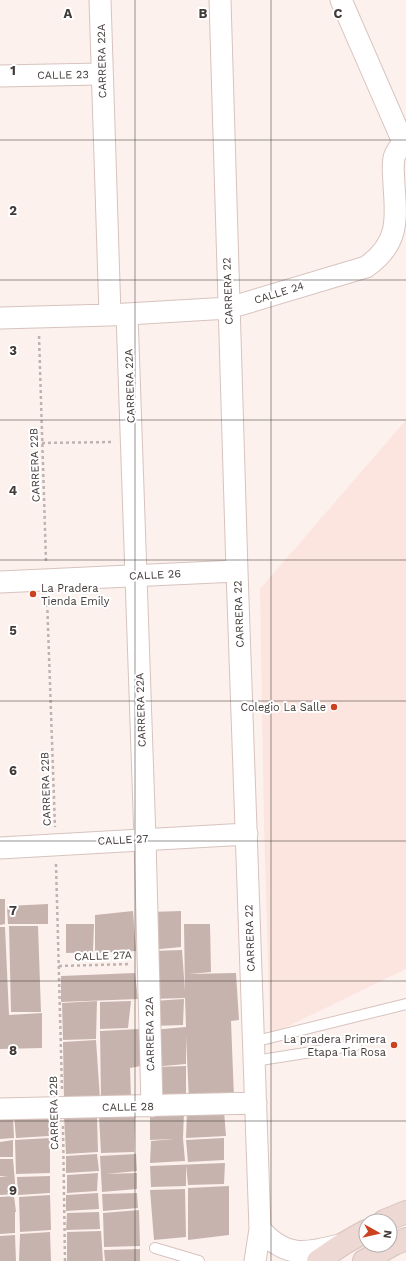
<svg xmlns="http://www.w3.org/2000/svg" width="406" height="1261" viewBox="0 0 406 1261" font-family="'Work Sans',sans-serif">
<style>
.built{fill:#fce5df}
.building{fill:#c7b3ae}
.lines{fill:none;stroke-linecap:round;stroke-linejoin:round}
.lane-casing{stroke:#d7c3be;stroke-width:12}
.street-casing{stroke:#d7c3be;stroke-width:23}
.secondary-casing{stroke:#d7c3be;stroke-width:24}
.path{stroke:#beb3b0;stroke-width:2.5;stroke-dasharray:3 3;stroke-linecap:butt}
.lane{stroke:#fff;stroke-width:10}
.street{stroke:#fff;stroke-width:21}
.secondary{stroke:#eed8d3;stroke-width:22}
.grid{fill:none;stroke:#423a38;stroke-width:1;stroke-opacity:0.55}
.poi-dot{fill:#cb421f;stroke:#fff;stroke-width:1.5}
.labels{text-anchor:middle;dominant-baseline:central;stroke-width:4;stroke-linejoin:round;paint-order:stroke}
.street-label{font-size:11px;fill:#423a38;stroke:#fff}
.poi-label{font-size:11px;fill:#423a38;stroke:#fff;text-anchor:end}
.grid-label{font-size:13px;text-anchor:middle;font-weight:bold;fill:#423a38;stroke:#fff;stroke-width:4;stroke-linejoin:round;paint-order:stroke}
</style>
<rect width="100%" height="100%" fill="#fdf1ee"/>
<path class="built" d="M406 420V969L270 1035 264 825 260 589Z"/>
<path class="building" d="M0 899H5V924L0 925Z
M48 904V924H8L7 906Z
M133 911 136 951 95 953V915Z
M181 911V947L150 950 149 912Z
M66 924H94L93 952 66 953Z
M184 924H210L211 972 189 974 236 973 239 1020 231 1021 234 1098 189 1101 186 1036V1064L152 1067V1030L186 1027 185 998 152 999 150 951 182 950 185 991Z
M9 926H38L41 1012H11Z
M0 927H5L9 1015 42 1013V1048L0 1049Z
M135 973 138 999 61 1002V976Z
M184 999 183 1025 153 1026V1001Z
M97 1001 96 1039 63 1040 62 1003Z
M131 1001 128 1028 100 1029V1002Z
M139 1029 141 1066 130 1068 131 1098 101 1099 100 1031Z
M96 1040 100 1099 64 1100 63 1042Z
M186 1066V1097L155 1098 154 1067Z
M224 1111 226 1136 186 1138 187 1112Z
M184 1112 183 1138 185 1161 150 1163 151 1141 174 1139 150 1140V1113Z
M135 1114 134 1152 101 1153 99 1117Z
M14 1115H49V1136L16 1138Z
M64 1115 97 1116 98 1152 66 1154Z
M0 1116H13L14 1138 0 1139Z
M50 1138V1173L16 1174 15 1140Z
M224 1138V1160L188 1162 186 1140Z
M13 1140V1157H0V1142Z
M97 1154 99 1171 66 1173V1156Z
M136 1154 137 1171 106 1174 137 1173V1189L102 1192 100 1156Z
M0 1159H13L16 1194 0 1195V1177H8L0 1176Z
M225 1163 224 1184 188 1185 186 1165V1186L151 1187 150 1166Z
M98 1173 97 1191 67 1193V1175Z
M50 1176V1193L18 1195 17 1177Z
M229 1186V1235L188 1240V1188Z
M185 1189 186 1237 154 1240 150 1190Z
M98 1193 99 1209 66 1211V1195Z
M137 1193 138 1208 103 1211 102 1194Z
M50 1195 51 1230 20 1232 19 1197Z
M14 1196 16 1212H15V1233L0 1234V1197Z
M139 1210 140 1246 104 1247 103 1213Z
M99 1212 100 1229 66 1230 67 1213Z
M101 1231 103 1261H67V1232Z
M50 1232 51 1261H19L20 1234Z
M15 1235 16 1261H0V1236Z
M140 1249V1261H105L104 1250Z"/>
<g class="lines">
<defs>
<path id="lane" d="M253 1042 406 1004
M254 1061 356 1045
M155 1248 199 1261"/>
<path id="street" d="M100 0 110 315
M220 0 237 571 260 1229 255 1261
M341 0 403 142
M0 76 101 74
M127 314 145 839 152 1106
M0 318 110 315 229 308 366 267C398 245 397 221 394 186 394 177 392 167 394 158 395 153 400 147 403 142L406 141
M0 582 237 571
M0 848 247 834
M0 1109 256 1103
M260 1229C285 1258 305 1254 339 1245"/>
<path id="secondary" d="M384 1221 406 1212
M318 1261 343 1244 366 1231
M364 1261 394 1244 406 1239"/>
</defs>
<use href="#lane" class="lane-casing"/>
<use href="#street" class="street-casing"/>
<use href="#secondary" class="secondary-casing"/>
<path class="path" d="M39 336 46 561
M42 443 113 442
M47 598 55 827
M56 864 62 1089
M59 966 130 964
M63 1126 65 1261"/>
<use href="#lane" class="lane"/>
<use href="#street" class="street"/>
<use href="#secondary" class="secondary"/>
</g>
<path class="grid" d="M135 0V1261M271 0V1261M0 140H406M0 280H406M0 420H406M0 560H406M0 701H406M0 841H406M0 981H406M0 1121H406"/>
<g class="poi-dot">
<circle cx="33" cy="594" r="4"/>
<circle cx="334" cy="707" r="4"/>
<circle cx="394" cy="1045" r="4"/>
</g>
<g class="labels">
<g class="street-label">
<text transform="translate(102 61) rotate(-91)">CARRERA 22A</text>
<text transform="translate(63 75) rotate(-1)">CALLE 23</text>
<text transform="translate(228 291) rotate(-92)">CARRERA 22</text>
<text transform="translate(279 293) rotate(-17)">CALLE 24</text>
<text transform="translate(130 386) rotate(-92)">CARRERA 22A</text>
<text transform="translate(35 465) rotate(-92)">CARRERA 22B</text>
<text transform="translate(155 575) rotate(-3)">CALLE 26</text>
<text transform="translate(239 614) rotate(-92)">CARRERA 22</text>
<text transform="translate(141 710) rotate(-92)">CARRERA 22A</text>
<text transform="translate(46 789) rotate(-92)">CARRERA 22B</text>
<text transform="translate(123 840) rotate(-3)">CALLE 27</text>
<text transform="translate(250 938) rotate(-92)">CARRERA 22</text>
<text transform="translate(103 956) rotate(-2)">CALLE 27A</text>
<text transform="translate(150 1034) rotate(-91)">CARRERA 22A</text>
<text transform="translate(128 1107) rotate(-1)">CALLE 28</text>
<text transform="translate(54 1113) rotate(-91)">CARRERA 22B</text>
</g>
<g class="poi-label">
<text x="41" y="588" text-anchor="start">La Pradera<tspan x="41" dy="13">Tienda Emily</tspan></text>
<text x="326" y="707">Colegio La Salle</text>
<text x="386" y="1039">La pradera Primera<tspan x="386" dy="13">Etapa Tia Rosa</tspan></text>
</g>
</g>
<g class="grid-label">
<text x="68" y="18">A</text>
<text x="203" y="18">B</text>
<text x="338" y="18">C</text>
<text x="13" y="75">1</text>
<text x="13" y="215">2</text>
<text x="13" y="355">3</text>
<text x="13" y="495">4</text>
<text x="13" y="635">5</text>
<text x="13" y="775">6</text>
<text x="13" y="915">7</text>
<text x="13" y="1055">8</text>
<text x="13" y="1195">9</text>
</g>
<g transform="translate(378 1233) rotate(98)"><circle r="19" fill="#ffffff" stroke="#b3b0af"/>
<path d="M0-3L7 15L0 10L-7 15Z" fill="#cb421f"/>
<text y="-6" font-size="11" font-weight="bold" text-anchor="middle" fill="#423a38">N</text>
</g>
</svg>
